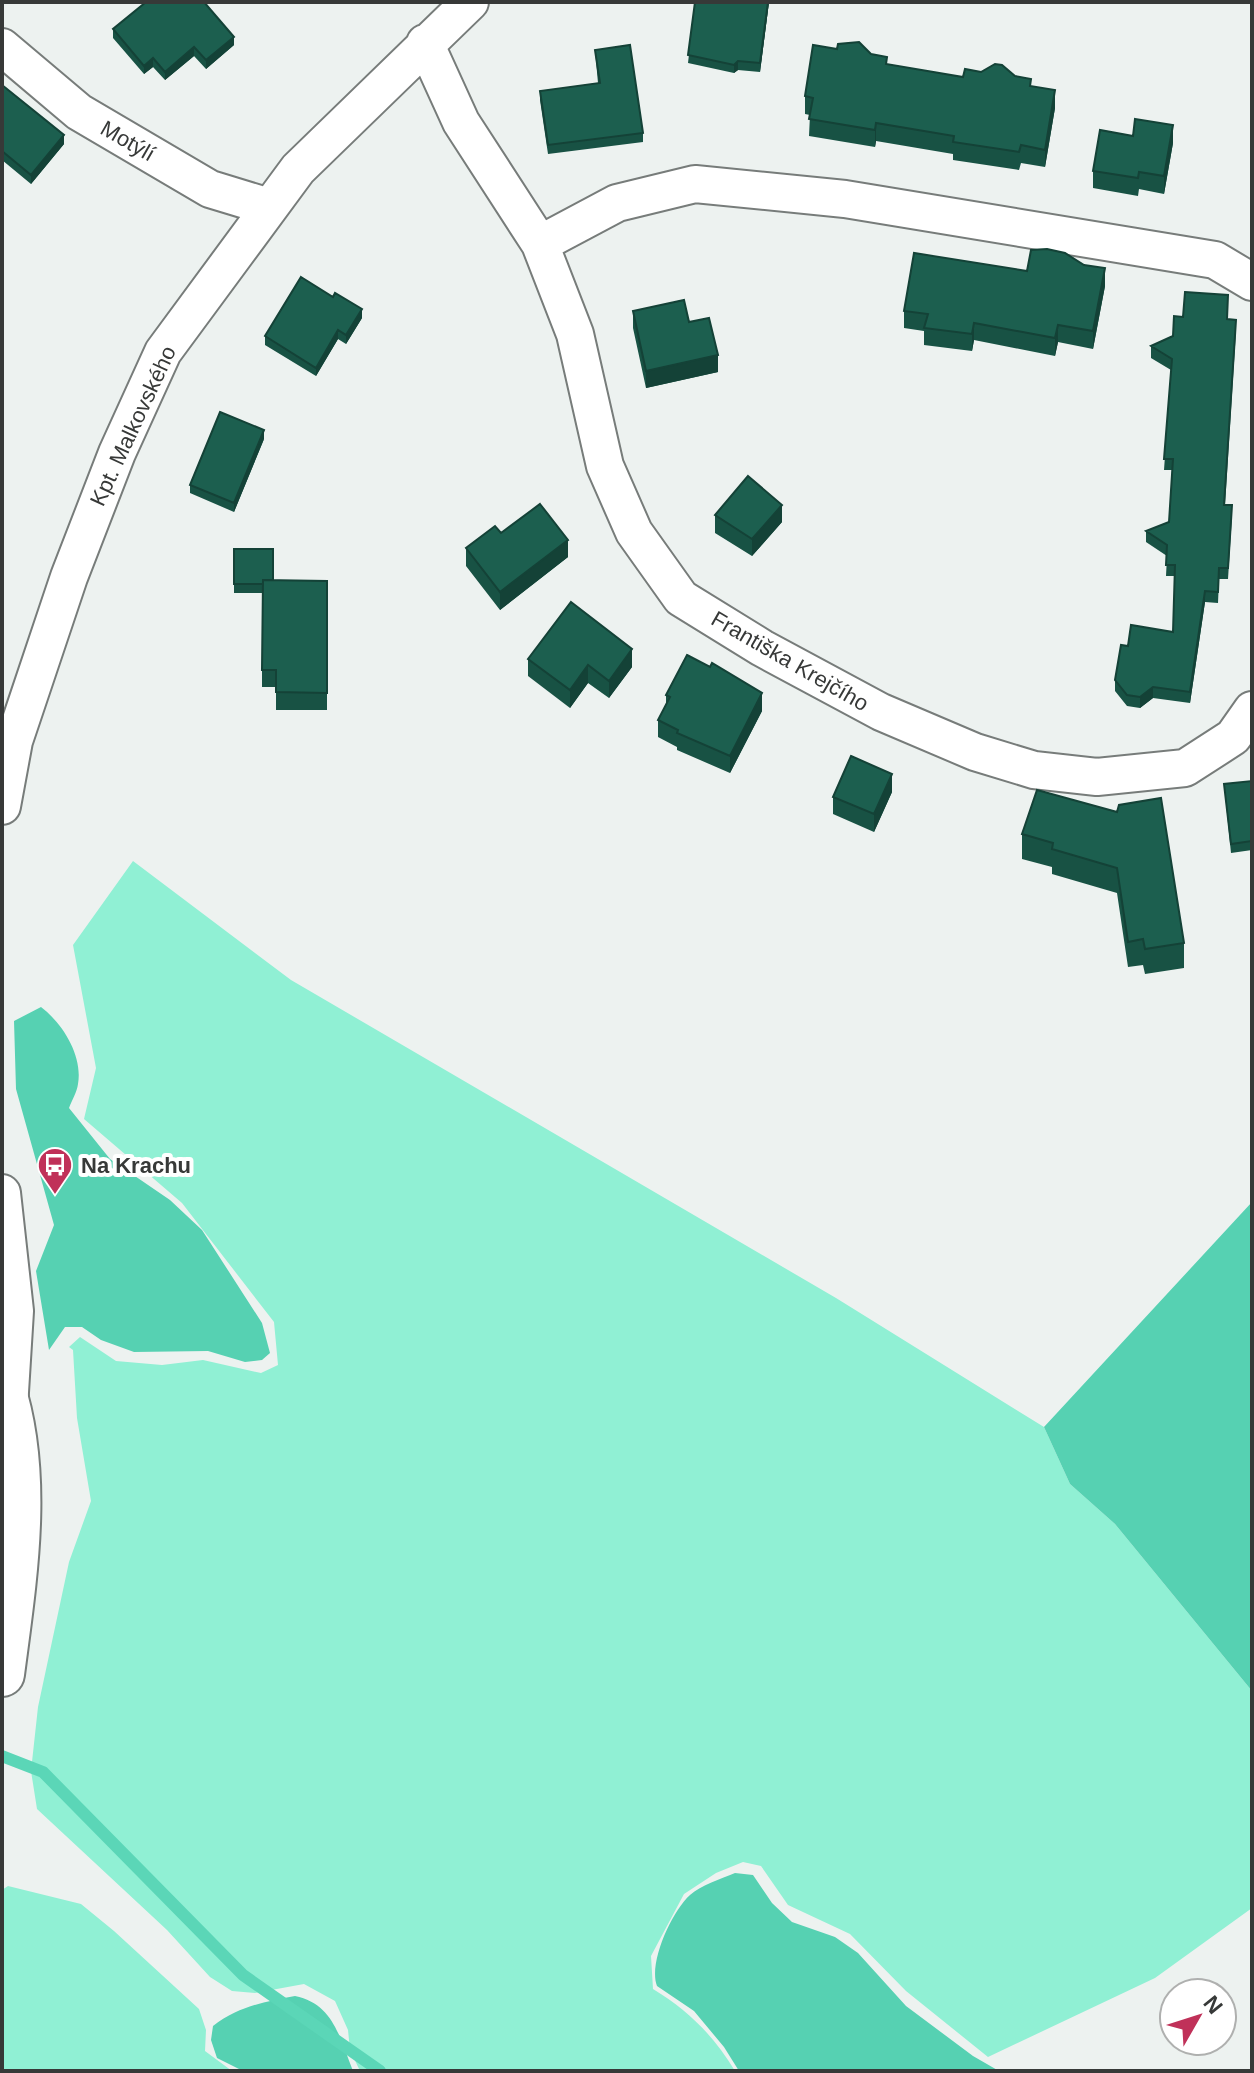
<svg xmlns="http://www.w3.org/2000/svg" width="1254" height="2073" viewBox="0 0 1254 2073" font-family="Arial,sans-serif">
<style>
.green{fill:#90f0d4}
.forest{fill:#56d1b2}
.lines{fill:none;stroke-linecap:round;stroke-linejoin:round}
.stream{stroke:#5bd6b7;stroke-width:12}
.minor-casing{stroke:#777c7a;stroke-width:40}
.tertiary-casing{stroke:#777c7a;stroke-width:48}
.minor{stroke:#fff;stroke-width:36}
.tertiary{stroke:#fff;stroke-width:44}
.wall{fill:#185244}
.shaded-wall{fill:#144237}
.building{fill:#1c5f4f;stroke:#144237;stroke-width:2}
.labels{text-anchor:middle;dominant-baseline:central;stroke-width:8;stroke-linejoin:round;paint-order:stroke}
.street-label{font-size:22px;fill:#373938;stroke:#fff}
.poi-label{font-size:22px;font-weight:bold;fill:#373938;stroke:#fff;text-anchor:start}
</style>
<rect width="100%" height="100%" fill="#edf2f0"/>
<path class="green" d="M133 861 291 980 836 1298 1044 1427 1070 1484 1115 1524 1252 1691V1908L1155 1978 988 2057 906 1991 850 1934 788 1905 761 1866 743 1862 716 1873 684 1894 651 1956 653 1989C688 2010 714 2036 735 2071H360L350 2050 348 2030 335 2001 304 1984 255 1993 232 1991 210 1977 167 1930 37 1809 31 1771 38 1707 69 1562 91 1501 77 1418 73 1350 69 1347 80 1337 116 1361 162 1365 203 1360 261 1373 278 1365 274 1322 182 1203 84 1119 96 1068 73 945Z
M8 1886 81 1904 114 1931 199 2009 206 2030 205 2051 232 2071H2V1890Z"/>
<path class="forest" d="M41 1007C62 1023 83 1055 78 1084 77 1092 72 1100 69 1108L110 1159 170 1200 202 1230 262 1323 270 1353 262 1360 245 1362 208 1351 134 1352 101 1340 82 1327H65L49 1350 36 1271 54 1225 16 1089 14 1021Z
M1252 1202V1691L1115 1524 1070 1484 1044 1427Z
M735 1873 753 1875 772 1903 792 1922 835 1937 858 1953 906 2006 973 2056 999 2071H739L724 2047 694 2011 657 1986C648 1963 672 1911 690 1895 701 1885 721 1879 735 1873Z
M295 1996C334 2004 340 2039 353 2071H243L217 2058 211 2040 213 2026C239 2006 264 2002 295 1996Z"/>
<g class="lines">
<path class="stream" d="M2 1756 43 1772 243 1975 380 2071"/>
<defs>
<path id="minor" d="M425 43 461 122 540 244 575 334 605 466 634 532 681 598 762 648 881 712 975 752 1034 770 1097 777 1185 768 1233 737 1252 710
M2 47 79 112 210 189 269 207
M540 244 617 203 695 184 845 199 1215 260 1252 282
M2 806 14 741 69 577 117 453 163 352 298 169 470 2
M2 1193 15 1311 9 1408"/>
<path id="tertiary" d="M2 1386C32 1477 14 1582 2 1674"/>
</defs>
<use href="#minor" class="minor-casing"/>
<use href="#tertiary" class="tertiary-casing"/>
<use href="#minor" class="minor"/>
<use href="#tertiary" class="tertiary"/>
</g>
<path class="wall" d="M695 2H769L760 72 738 70 734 73 688 63Z
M113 29 234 45 206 69 194 56 165 80 153 67 144 74 113 38Z
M595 50 643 133V142L548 154 540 100V91L598 83Z
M871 54 887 64 963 77 1015 76 1031 86 1055 108 1045 167 1021 163 1019 170 953 160V154L876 141 875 147 809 136 810 115 805 114V96Z
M2 85 64 144 31 184 2 160Z
M1173 143 1164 194 1139 189 1138 196 1093 188V171Z
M1105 286 1093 349 1058 342 1055 356 974 340 972 351 924 345V331L904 328V311Z
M633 311 689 322 718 372 646 388 633 328Z
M362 318 346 344 338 339 316 376 265 345V336Z
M1227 319 1236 331 1225 505 1232 516 1228 579H1219L1218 603 1205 602 1190 703 1153 698 1140 708 1127 706 1115 691V680L1128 646 1173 632 1175 576H1166L1167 556 1146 542V531L1169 522 1172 470H1164L1171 370 1151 358V346Z
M264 439 234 512 190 493V485Z
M715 515 782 522 752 556 715 533Z
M466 548 568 557 500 610 466 566Z
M234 549 273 580 327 581V710H276V687H262V593H234Z
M528 659 632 667 609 698 588 683 570 708 528 676Z
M666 695 762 711 730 773 677 750V747L658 737V720L666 704Z
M1252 781V850L1231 853 1224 784Z
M892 792 874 832 833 814V797Z
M1117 812 1184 943V968L1145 974 1143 965 1128 967 1117 893 1052 874V867L1022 859V834Z"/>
<path class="shaded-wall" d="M768 2H769L760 72V63Z
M234 37V45L206 69V60Z
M194 47V56L165 80V72Z
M153 58V67L144 74V66Z
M738 61V70L734 73V65Z
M1055 90V108L1045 167V150Z
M876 123V141L875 147V130Z
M1173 125V143L1164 194V176Z
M64 135V144L31 184V175Z
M1105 268V286L1093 349V331Z
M362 309V318L346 344V335Z
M974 323V340L972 351V334Z
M1058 325V342L1055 356V338Z
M338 330V339L316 376V368Z
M718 355V372L646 388V371Z
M264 430V439L234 512V503Z
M782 505V522L752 556V539Z
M568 540V557L500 610V592Z
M1205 591V602L1190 703V692Z
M632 649V667L609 698V681Z
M588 665V683L570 708V690Z
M1153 687V698L1140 708V697Z
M762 693V711L730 773V756Z
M892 774V792L874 832V814Z"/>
<path class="building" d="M146 2H204L234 37 206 60 194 47 165 72 153 58 144 66 113 29Z
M695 2H768L760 63 738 61 734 65 688 55Z
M859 42 871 54 887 57 886 64 963 77 965 69 981 72 995 64 1002 65 1015 76 1031 79 1030 86 1055 90 1045 150 1021 145 1019 152 953 142 954 136 876 123 875 130 809 119 813 98 805 96 813 45 837 49 838 44Z
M630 45 643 133 548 145 540 91 600 83 595 50Z
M2 85 64 135 31 175 2 151Z
M1135 119 1173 125 1164 176 1139 172 1138 178 1093 171 1100 130 1133 136Z
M1047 249 1065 253 1084 265 1105 268 1093 331 1058 325 1055 338 974 323 972 334 924 328 928 314 904 311 914 253 1027 271 1031 250Z
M301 277 333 297 335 293 362 309 346 335 338 330 316 368 265 336Z
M1185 292 1228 295 1227 319 1236 320 1224 505H1232L1228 568H1219L1218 592 1205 591 1190 692 1153 687 1140 697 1127 695 1115 680 1121 645 1128 646 1131 625 1173 632 1175 565H1166L1167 545 1146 531 1169 522 1173 459H1164L1172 359 1151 346 1173 336 1174 316 1183 317Z
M684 300 689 322 709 318 718 355 646 371 633 311Z
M220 412 264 430 234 503 190 485Z
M748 476 782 505 752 539 715 515Z
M540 504 568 540 500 592 466 548 495 526 501 533Z
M234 549H273V580H263V584H234Z
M263 580 327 581V693L276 692V670H262Z
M571 602 632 649 609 681 588 665 570 690 528 659Z
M687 655 710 667 712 663 762 693 730 756 677 733 678 730 658 720 670 697 666 695Z
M851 756 892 774 874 814 833 797Z
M1252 781V841L1231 844 1224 784Z
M1037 790 1117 812 1119 805 1161 798 1184 943 1145 949 1143 939 1128 942 1117 868 1052 849 1053 843 1022 834Z"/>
<defs>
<symbol id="bus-pin" viewBox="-11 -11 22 30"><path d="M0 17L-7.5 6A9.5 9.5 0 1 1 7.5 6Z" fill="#c03159" stroke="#fff"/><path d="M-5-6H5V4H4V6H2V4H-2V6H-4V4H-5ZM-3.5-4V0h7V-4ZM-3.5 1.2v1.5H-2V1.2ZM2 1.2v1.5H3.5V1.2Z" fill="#fff"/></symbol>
</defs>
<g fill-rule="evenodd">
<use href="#bus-pin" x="35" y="1145" width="40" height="54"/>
</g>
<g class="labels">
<g class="street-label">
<text transform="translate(128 141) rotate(30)">Motýlí</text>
<text transform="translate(133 426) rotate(-65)">Kpt. Malkovského</text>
<text transform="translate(790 661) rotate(30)">Františka Krejčího</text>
</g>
<g class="poi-label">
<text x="81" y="1165">Na Krachu</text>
</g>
</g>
<rect width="1254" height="2073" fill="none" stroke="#373938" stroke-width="8"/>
<g transform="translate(1198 2017) rotate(51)"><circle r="38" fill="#ffffff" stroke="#afb0af" stroke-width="2"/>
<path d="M0-6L14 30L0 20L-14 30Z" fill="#c03159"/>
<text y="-12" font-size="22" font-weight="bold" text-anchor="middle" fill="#373938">N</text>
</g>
</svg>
